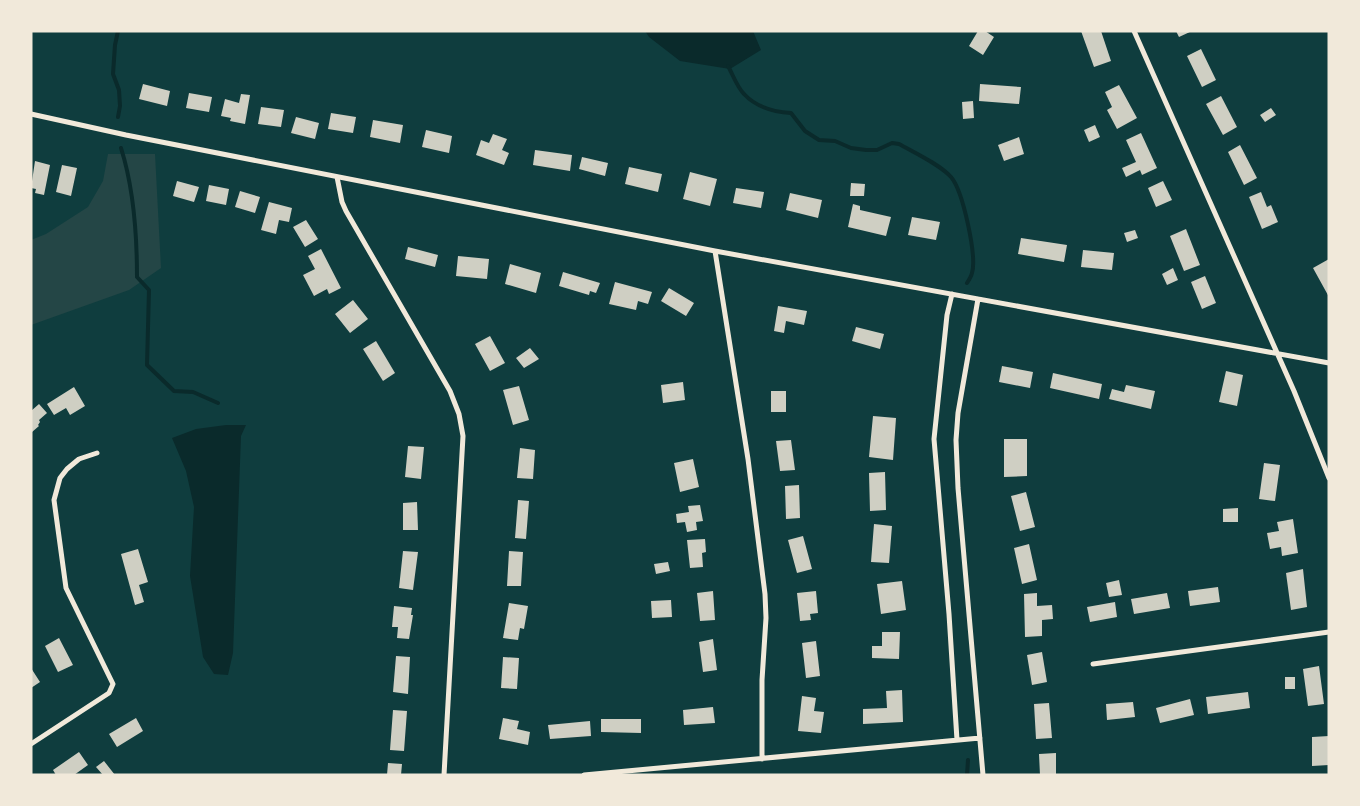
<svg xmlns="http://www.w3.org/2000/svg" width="1360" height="806" viewBox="0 0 1360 806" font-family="Figtree,sans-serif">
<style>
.green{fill:#244646}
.water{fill:#0a2a2b}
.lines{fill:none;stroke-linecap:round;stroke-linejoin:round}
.stream{stroke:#0a2a2b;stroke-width:4}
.building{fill:#cfcfc3}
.minor{stroke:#f1e9da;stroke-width:5}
</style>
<rect width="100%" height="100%" fill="#0f3d3e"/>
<path class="green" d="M108 154H155L161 268 129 290 31 325V240L46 234 88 207 103 181Z"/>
<path class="water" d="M645 31H753L761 50 730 69 680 61 649 37Z
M226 425H246L241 436 233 653 228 675 214 674 203 657 190 576 194 507 186 471 172 438 196 429Z"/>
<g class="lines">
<path class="stream" d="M728 66C733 75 737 87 744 94 756 107 775 112 791 113L805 131 819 140 835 141 851 148 866 150H877L892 143 899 144C915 153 939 164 951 177 963 191 977 256 972 273 971 277 969 280 967 283
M118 117 120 106 119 90 113 74 115 45 118 31
M121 148C134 189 137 235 137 277L149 290 147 365 174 391 193 392 218 403
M967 775 968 760"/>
</g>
<path class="building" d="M978 31H985L994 37 983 55 969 46Z
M1081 31H1101L1111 61 1094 67Z
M1176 31H1192L1179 37Z
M1201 49 1216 80 1202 87 1187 56Z
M143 84 170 91 167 106 139 99Z
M980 84 1021 87 1019 104 979 101Z
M1119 85 1137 118 1117 129 1107 110 1112 107 1105 92Z
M189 93 212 97 209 112 186 108Z
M241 94 250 95 245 124 230 121 231 118 221 116 225 99 239 103Z
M1221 96 1237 127 1223 135 1206 104Z
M973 101 974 118 963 119 962 102Z
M261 107 284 110 281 127 258 124Z
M1271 108 1276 115 1265 122 1260 115Z
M331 113 356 117 353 133 328 129Z
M296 117 319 123 315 139 291 133Z
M373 120 403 125 400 143 370 137Z
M1095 125 1100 137 1089 142 1084 130Z
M426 130 452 136 449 153 422 147Z
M1141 133 1157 168 1142 175 1140 170 1126 177 1122 168 1136 162 1126 140Z
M493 134 507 139 502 150 509 153 504 165 476 155 481 140 489 143Z
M1019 137 1024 154 1004 161 998 145Z
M1240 145 1257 178 1244 185 1228 152Z
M535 150 572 155 570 171 533 165Z
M582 157 608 163 605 176 579 169Z
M35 161 50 165 44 195 35 193 36 189 31 188Z
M62 165 77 168 71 196 56 192Z
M629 167 662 174 658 192 625 184Z
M690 172 717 179 710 206 683 199Z
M177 181 199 187 194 202 173 196Z
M1163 181 1172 200 1156 207 1148 188Z
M851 183 865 184 864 196H850Z
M209 185 229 189 226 205 206 201Z
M736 188 764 192 761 208 733 203Z
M240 191 260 197 255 213 235 207Z
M1261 192 1267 207 1271 205 1278 222 1262 229 1249 197Z
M790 193 822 200 818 218 786 210Z
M269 202 292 208 289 222 279 220 276 234 261 230Z
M853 204 860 206V210L891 217 886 236 848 227Z
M912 217 940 222 936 240 908 235Z
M306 220 318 239 305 247 293 227Z
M1186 229 1200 265 1184 271 1170 236Z
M1135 230 1138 238 1127 242 1124 233Z
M1021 238 1067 245 1064 262 1018 254Z
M408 247 438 255 435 267 405 259Z
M321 249 341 288 329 294 327 289 314 296 303 275 315 269 308 256Z
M1083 250 1114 253 1112 270 1081 267Z
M458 256 489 259 487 279 456 276Z
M1329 259V297L1313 268Z
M510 264 541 273 536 293 505 284Z
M1173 268 1178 280 1167 285 1162 274Z
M563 272 600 283 596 293 590 291 589 295 559 286Z
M1205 276 1216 303 1202 309 1191 282Z
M615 282 652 292 648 304 638 301 636 310 609 304Z
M669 288 694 303 686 316 661 301Z
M353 300 368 319 350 333 335 314Z
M778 306 807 311 804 325 786 321 784 333 774 331Z
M856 327 884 334 880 349 852 341Z
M490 336 505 363 490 371 475 344Z
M376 341 395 373 383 381 363 349Z
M530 348 539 359 524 368 516 358Z
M1002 366 1033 372 1030 388 999 382Z
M1226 371 1243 375 1237 406 1219 402Z
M1053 373 1102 384 1099 399 1050 388Z
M683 382 685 400 663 403 661 385Z
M1126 385 1155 391 1151 409 1109 399 1112 389 1124 392Z
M519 386 529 420 513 425 503 390Z
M74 387 85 406 70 415 66 408 54 415 47 404Z
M771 391H786V412H771Z
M39 404 47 413 39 420 40 422 38 425 39 426 32 432 31 411Z
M873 416 896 418 893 460 869 457Z
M1004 439H1027V476L1004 477Z
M791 440 795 470 780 471 776 441Z
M408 446 424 447 421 479 405 477Z
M520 448 535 450 533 479 517 478Z
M693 459 699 487 680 492 674 463Z
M1264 463 1280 465 1275 501 1259 499Z
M885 472 886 510 870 511 869 473Z
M799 485 800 518 786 519 785 486Z
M1026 492 1035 527 1020 531 1011 496Z
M518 500 529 501 526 539 515 538Z
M417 502 418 530H403V503Z
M700 505 703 521 696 522 697 530 687 532 685 522 677 523 676 514 689 512 688 506Z
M1238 508V522H1223V509Z
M1293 519 1298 553 1282 556 1281 547 1270 549 1267 533 1279 531 1277 522Z
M874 524 892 526 889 563 871 562Z
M803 536 812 569 797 573 788 540Z
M705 539 706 552 702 553 703 567 690 568 687 540Z
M1029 544 1037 580 1022 584 1014 548Z
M138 549 148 582 139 585 144 602 135 605 121 554Z
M403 551 418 552 413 590 399 588Z
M509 551 523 552 521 586H507Z
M668 562 670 571 656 574 654 564Z
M1303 569 1307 607 1291 610 1286 573Z
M1119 580 1122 595 1109 597 1106 583Z
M902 581 906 610 881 614 877 584Z
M1218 587 1220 602 1190 606 1188 591Z
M713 591 715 620 700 621 697 593Z
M816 591 818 613 810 614 811 620 800 621 797 593Z
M1037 593V606L1052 605 1053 619 1042 620V636L1025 637 1024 594Z
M1167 593 1170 608 1134 614 1131 599Z
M671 600 672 617 652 618 651 601Z
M1115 602 1117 617 1090 622 1087 607Z
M509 603 528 606 524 629 520 628 518 640 503 638Z
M394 606 412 608 411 615H413L409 639 397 638 398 627H392Z
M882 632H900L899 659 872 658V646H882Z
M59 638 73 665 58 672 45 646Z
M713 639 717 670 703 672 699 642Z
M816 641 820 676 806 678 802 643Z
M1042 652 1047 682 1032 685 1027 655Z
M396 656 410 657 408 694 393 692Z
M503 657 519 658 517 689 501 688Z
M1319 666 1324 704 1308 706 1303 669Z
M31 668 40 682 31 688Z
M1285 677H1295V689H1285Z
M902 690 903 722 863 724V709L887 708 886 691Z
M1248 692 1250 708 1208 714 1206 697Z
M802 696 816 698 814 711 824 712 821 733 798 731Z
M1190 699 1194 715 1160 723 1156 708Z
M1133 702 1135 717 1107 720 1106 704Z
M1049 703 1052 738 1036 739 1034 704Z
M713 707 715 723 684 725 683 710Z
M393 710 407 711 404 751 390 750Z
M136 718 143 731 117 747 109 734Z
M503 718 519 721 517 729 530 732 528 745 499 739Z
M601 719H641V733L601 732Z
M590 721 591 736 550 739 548 725Z
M1329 736V765L1312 766V737Z
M79 752 88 765 74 775H56L53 770Z
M1056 753V775H1040L1039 754Z
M104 761 115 775H103L96 767Z
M388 763 402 764 401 775H387Z"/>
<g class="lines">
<path class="minor" d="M1134 31 1294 391 1329 478
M31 114 126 135 715 251 1329 363
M337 177 342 202 346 211 450 391 459 414 463 436 444 775
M715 251 748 459 765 594 766 618 762 680V759
M952 294 947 315 934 439 949 614 957 740
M978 299 958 413 956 440 958 488 983 775
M1093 664 1329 632
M31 744 109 693 113 684 66 588 54 500 60 478 67 469 79 459 97 453
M584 775 980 738"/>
</g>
<rect width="1360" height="806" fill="none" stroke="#f1e9da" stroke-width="65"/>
</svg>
